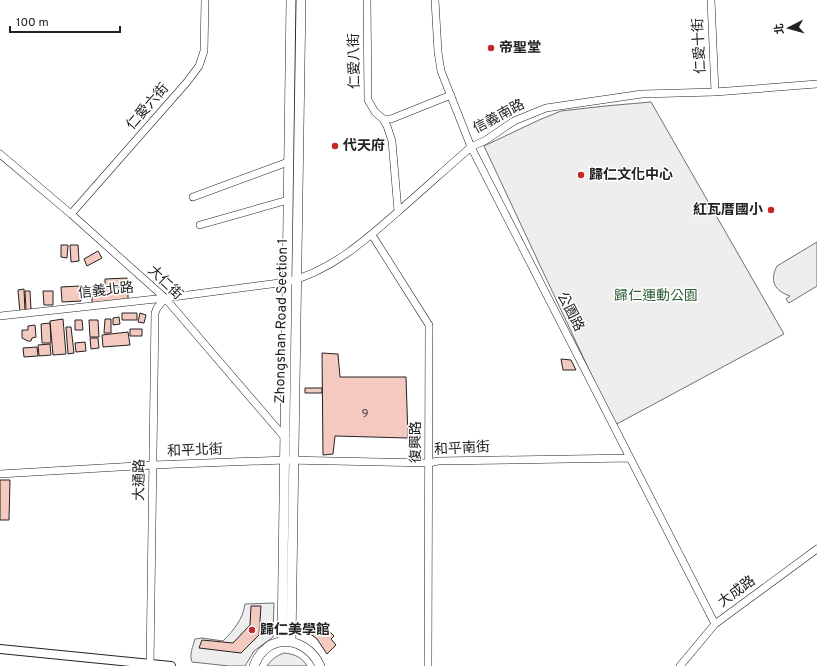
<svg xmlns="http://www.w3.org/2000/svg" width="817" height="666" viewBox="0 0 817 666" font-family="Overpass,'Noto Sans TC',sans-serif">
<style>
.green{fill:#eee;stroke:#6f6f6f}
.building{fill:#f3c9c0;stroke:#222}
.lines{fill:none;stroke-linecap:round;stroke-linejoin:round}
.minor-casing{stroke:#222;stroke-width:8}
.tertiary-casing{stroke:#222;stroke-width:10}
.secondary-casing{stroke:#222;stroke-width:10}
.minor{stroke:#fff;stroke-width:7}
.tertiary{stroke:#fff;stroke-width:8}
.secondary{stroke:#fff;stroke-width:9}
.poi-dot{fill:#c62828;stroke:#fff;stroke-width:1.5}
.labels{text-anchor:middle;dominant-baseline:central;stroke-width:3;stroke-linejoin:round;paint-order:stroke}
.number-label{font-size:12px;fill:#564c4a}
.street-label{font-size:14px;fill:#222;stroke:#fff}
.poi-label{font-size:14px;font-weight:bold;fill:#222;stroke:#fff;text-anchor:start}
.park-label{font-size:14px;fill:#2f5e38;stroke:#fff}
</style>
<rect width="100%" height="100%" fill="#fff"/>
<path class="green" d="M651 102 784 334 615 425 484 146 539 120 561 111 605 106Z
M817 242V286L789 303 786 299 790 296C775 291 769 281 777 266Z
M274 603 273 637 254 651 245 666H229L192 662C189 655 193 646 195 639L202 638 223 641C234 630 243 619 245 604Z
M284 653C294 654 302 657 307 666H267C272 659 276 656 284 653Z"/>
<path class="building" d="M61 245H68L67 258 61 257Z
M70 245H78L79 261 71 262Z
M98 251 102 258 87 266 84 259Z
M127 278V286L105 287V279Z
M80 286 81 301 62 302 61 287Z
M128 287V301L92 305V288Z
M24 289 25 312 20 313 18 290Z
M25 291H30L31 309 26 310Z
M43 291H53V305H44Z
M122 313H137V320H122Z
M140 313 146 315 144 323 138 322Z
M119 317 120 324 113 325V318Z
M63 319 66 354 53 355 50 321Z
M105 319H111V333H104Z
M75 320H82L83 330H75Z
M89 320H98L99 337H90Z
M50 323 51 343H42L41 324Z
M35 325 36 337 32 338 31 341H28L22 338V330H28V326Z
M66 327H71L74 353 68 354Z
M130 329H142V336H130Z
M128 332 130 345 103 347 102 335Z
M90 338H98L99 348 91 349Z
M85 342 86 351 76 352 75 343Z
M50 344 51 355 39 356 38 345Z
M37 347 38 356 24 357 23 348Z
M322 353 338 354 340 377H406L408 438 335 436 333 454 323 455Z
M561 359 571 360 576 370H563Z
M305 388H322V393H305Z
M0 480H10L9 520H0Z
M251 606H261L259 635 241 653 199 648 202 640 233 643 250 625Z
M316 623 318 626 322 624 334 636 331 639 336 645 327 654 317 639 308 632Z"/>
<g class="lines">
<defs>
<path id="minor" d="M367 0 368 100 375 112 383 119 387 126 392 141 398 211
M435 0 438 52 441 71 471 147 715 624
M711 0 715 92
M383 119H391L451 95
M0 154 71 214 165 298 286 439
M193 197 288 162
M71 214 187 82 199 66 204 51 205 0
M200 225 288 200
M372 235 429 325 428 666
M0 316 165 298 287 282C332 271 368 238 402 208 425 188 448 167 471 147L486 140 514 121 546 108 642 94 715 92 817 84
M0 474 153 465 285 460 429 463 438 461 630 458
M150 666 155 313 157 308 165 298
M680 666 715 624 817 549"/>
<path id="tertiary" d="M0 649 171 666"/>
<path id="secondary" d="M282 642 291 0
M291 642 301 0
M254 666C266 632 306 635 320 666"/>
</defs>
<use href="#minor" class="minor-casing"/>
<use href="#tertiary" class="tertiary-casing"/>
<use href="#secondary" class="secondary-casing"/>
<use href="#minor" class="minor"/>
<use href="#tertiary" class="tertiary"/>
<use href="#secondary" class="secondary"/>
</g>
<g class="poi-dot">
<circle cx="491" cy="48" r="4"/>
<circle cx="335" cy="146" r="4"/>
<circle cx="581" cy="175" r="4"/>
<circle cx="771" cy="210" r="4"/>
<circle cx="252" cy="630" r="4"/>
</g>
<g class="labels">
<g class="number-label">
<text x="365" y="414">9</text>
</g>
<g class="street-label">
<text transform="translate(700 46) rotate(-93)">仁愛十街</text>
<text transform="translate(355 61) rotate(-91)">仁愛八街</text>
<text transform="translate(148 107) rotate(-49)">仁愛六街</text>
<text transform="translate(499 117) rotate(-28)">信義南路</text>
<text transform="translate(165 283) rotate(44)">大仁街</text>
<text transform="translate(106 291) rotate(-6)">信義北路</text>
<text transform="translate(570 312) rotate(63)">公園路</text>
<text transform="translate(282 321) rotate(-89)">Zhongshan Road Section 1</text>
<text transform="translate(416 442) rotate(-90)">復興路</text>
<text transform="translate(462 449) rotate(-3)">和平南街</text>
<text transform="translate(195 451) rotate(-2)">和平北街</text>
<text transform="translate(140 480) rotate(-89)">大通路</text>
<text transform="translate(737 592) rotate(-36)">大成路</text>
</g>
<g class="poi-label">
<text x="499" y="48">帝聖堂</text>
<text x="343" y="146">代天府</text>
<text x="589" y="175">歸仁文化中心</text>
<text x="763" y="210" text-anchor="end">紅瓦厝國小</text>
<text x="260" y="630">歸仁美學館</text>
</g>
<g class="park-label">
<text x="656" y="296">歸仁運動公園</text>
</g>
</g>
<g transform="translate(789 28) rotate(264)" stroke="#ffffff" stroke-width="3" paint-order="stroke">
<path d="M0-3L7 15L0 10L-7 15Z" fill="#222222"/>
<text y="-6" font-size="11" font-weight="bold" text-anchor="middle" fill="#222222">北</text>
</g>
<path d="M10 26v6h110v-6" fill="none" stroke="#222222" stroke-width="2"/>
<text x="16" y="26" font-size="12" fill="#222222" stroke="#ffffff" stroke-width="3" paint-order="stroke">100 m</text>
</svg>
